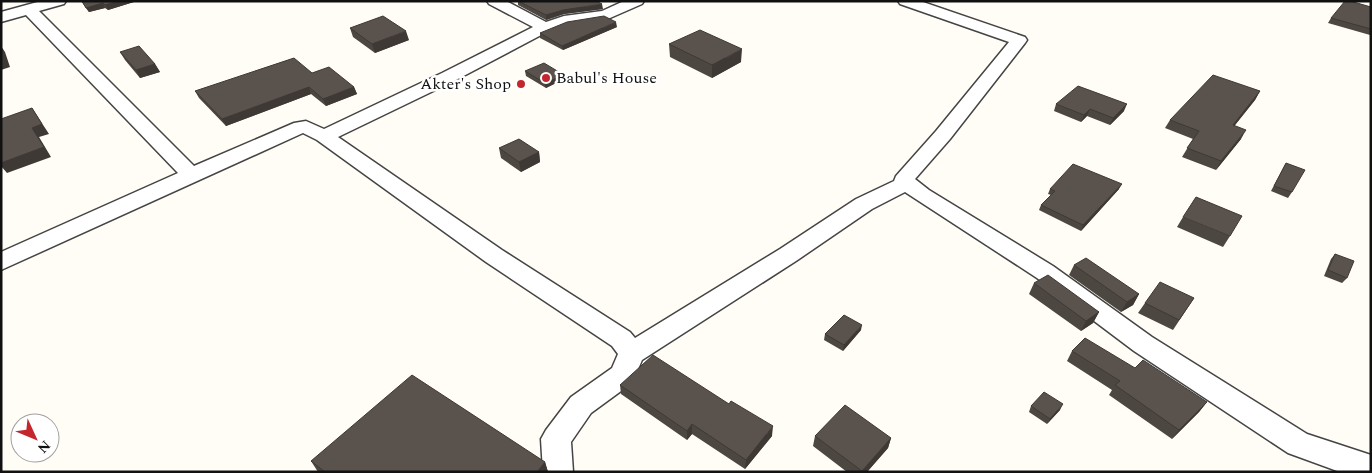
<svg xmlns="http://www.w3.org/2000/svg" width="1372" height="473" viewBox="0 0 1372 473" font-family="Spectral,serif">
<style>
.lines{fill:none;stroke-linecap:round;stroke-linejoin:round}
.minor-casing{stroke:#444;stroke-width:3}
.minor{fill:#fff;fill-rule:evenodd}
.wall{fill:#4d4742}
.shaded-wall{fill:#3f3936}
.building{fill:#5a524d;stroke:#3f3936}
.poi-dot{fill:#c4262e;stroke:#fff;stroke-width:2}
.labels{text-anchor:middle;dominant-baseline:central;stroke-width:5;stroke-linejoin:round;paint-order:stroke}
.far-poi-label{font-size:16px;fill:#111;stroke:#fff;text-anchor:start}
</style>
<rect width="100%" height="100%" fill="#fffdf5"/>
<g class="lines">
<defs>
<path id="minor" d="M41 1H66L64 4 39 11 194 166 294 123 306 121 324 129 442 73 533 27 489 4 487 1H506L546 22 564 16 602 11 624 1H644L642 4 610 18 567 25 545 33 454 81 338 137 502 250 630 332 635 338 780 249 856 199 894 181 896 176 936 131 1009 42 900 4 898 1H920L1025 37 1027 40 1025 43 950 139 915 179 929 190 1053 266 1152 337 1307 434 1371 455V472H1340L1288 453 1134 351 1037 278 905 192 872 209 796 261 642 360 632 383 591 413 571 442 573 472H543L541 439 546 430 571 397 612 368 618 354 612 346 486 262 317 140 303 133 1 270V252L178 173 26 15 1 22V12Z"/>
</defs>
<use href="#minor" class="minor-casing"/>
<use href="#minor" class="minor"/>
</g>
<path class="wall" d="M81 1H137L108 10 105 8 89 12Z
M518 1 603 9 564 14 546 20 518 5Z
M1371 7V34L1370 35 1328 23 1331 18Z
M617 27 563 50 540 38V33Z
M350 28 409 40 375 53 353 37Z
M669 44 741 62 712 78 670 57Z
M120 52 155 64 160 72 140 78 125 60Z
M525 71 564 79 546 88 526 76Z
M312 73 354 87 357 94 326 106 311 94 226 126 199 98 195 91Z
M1260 91 1255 100 1234 126 1241 139 1216 170 1182 157 1193 139 1165 128 1170 120Z
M1056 104 1124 111 1110 125 1087 116 1081 122 1054 111Z
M499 148 539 152 540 162 521 172 501 158Z
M1286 163 1292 192 1288 198 1271 191Z
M1050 189H1119L1081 231 1039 210 1041 205 1051 195 1048 194Z
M1183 217 1230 236 1223 247 1177 227Z
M1335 254 1347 278 1342 283 1324 276 1331 259Z
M1074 265 1139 294 1133 305 1121 312 1069 275Z
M1034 283 1099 312 1093 323 1081 331 1029 294Z
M1194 298 1173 330 1138 313 1145 303Z
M861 330 843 351 824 340 825 334Z
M1072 351 1135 368 1207 402 1199 412 1172 439 1109 395 1112 390 1067 361Z
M620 385 772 436 745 469 692 434 687 440 621 394Z
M1031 406 1060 410 1047 424 1029 412Z
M815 436 891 438 888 448 867 472H847L813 446Z
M311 461 545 462 548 472H318Z"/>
<path class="shaded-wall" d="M119 1H137L108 10 105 5Z
M103 3 105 8 89 12 86 8Z
M602 4 603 9 564 14 546 20V15L563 10Z
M616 22 617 27 563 50 562 46Z
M406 31 409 40 375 53 372 44Z
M1 46 5 52 10 67 1 70Z
M742 49 741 62 712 78V65Z
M155 64 160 72 140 78 136 70Z
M564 75V79L546 88 545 83Z
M309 87 311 94 226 126 222 119Z
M354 87 357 94 326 106 323 99Z
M1260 91 1255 100 1228 134 1233 125Z
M1127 104 1124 111 1110 125 1113 118Z
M32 108 49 134 39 137 51 157 7 173 1 166V163L32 128Z
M1090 109 1087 116 1081 122 1084 115Z
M1246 130 1241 139 1216 170 1221 161Z
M539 152 540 162 521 172 519 162Z
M1122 184 1119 189 1081 231 1083 225Z
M1139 294 1133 305 1121 312 1127 302Z
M1099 312 1093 323 1081 331 1086 321Z
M862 325 861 330 843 351 844 345Z
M1207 402 1199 412 1172 439 1179 430Z
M1063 404 1060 410 1047 424 1050 419Z
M692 424V434L687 440V431Z
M773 426 772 436 745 469 746 460Z
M891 438 888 448 867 472H861Z
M545 462 548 472H537Z"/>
<path class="building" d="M82 1H119L105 5 103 3 86 8Z
M518 1H596L602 4 563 10 546 15Z
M1345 1H1350L1371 7V29L1331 18Z
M383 16 406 31 372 44 350 28Z
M604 16 616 22 562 46 540 33 567 22Z
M700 30 742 49 712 65 669 44Z
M139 46 155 64 136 70 120 52Z
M294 58 312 73 329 67 354 87 323 99 309 87 222 119 195 91Z
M544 63 564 75 545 83 525 71Z
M1213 75 1260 91 1233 125 1246 130 1221 161 1187 148 1199 131 1170 120Z
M1078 86 1127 104 1113 118 1090 109 1084 115 1056 104Z
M32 108 42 124 32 128 44 147 1 163V119Z
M519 139 539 152 519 162 499 148Z
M1286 163 1305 170 1292 192 1274 186Z
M1073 164 1122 184 1083 225 1041 205 1055 191 1050 189Z
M1196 197 1242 216 1230 236 1183 217Z
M1335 254 1354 261 1347 278 1328 270Z
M1086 258 1139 294 1127 302 1074 265Z
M1048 275 1099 312 1086 321 1034 283Z
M1160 282 1194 298 1179 320 1145 303Z
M844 315 862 325 844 345 825 334Z
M1085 338 1135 368 1143 360 1207 402 1179 430 1115 385 1120 381 1072 351Z
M653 355 729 404 731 401 773 426 746 460 692 424 687 431 620 385Z
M412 375 545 462 537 472H325L311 461Z
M1044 392 1063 404 1050 419 1031 406Z
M845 405 891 438 862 471 815 436Z"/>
<g class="poi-dot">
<circle cx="546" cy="78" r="5"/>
<circle cx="521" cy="84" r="5"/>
</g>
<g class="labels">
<g class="far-poi-label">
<text x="556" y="78">Babul's House</text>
<text x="511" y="84" text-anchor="end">Akter's Shop</text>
</g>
</g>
<rect width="1372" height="473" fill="none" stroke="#111111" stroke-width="5"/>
<g transform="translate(35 438) rotate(134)"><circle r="24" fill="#ffffff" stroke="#a0a0a0"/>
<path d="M0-4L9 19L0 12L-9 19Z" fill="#c4262e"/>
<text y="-8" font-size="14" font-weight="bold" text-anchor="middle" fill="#111111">N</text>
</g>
</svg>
